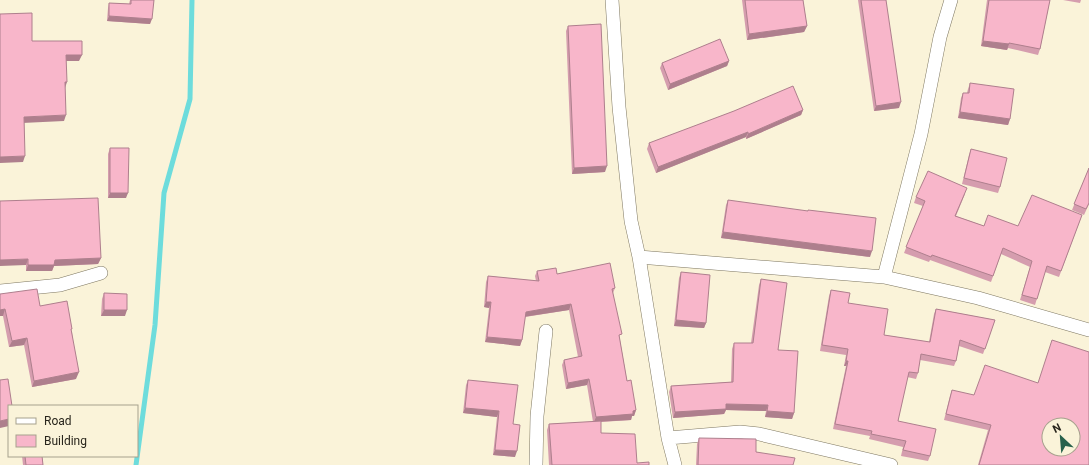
<svg xmlns="http://www.w3.org/2000/svg" width="1089" height="465" viewBox="0 0 1089 465" font-family="Roboto,sans-serif">
<style>
.lines{fill:none;stroke-linecap:round;stroke-linejoin:round}
.stream{stroke:#6ddcdc;stroke-width:5}
.minor-casing{stroke:#7e7761;stroke-width:14}
.minor{stroke:#fff;stroke-width:13}
.wall{fill:#d59dae}
.shaded-wall{fill:#ae7f8d}
.building{fill:#f8b6ca;stroke:#ae7f8d;fill-rule:evenodd}
</style>
<rect width="100%" height="100%" fill="#faf3d9"/>
<g class="lines">
<path class="stream" d="M136 465 155 325 164 193 190 99 192 0"/>
<defs>
<path id="minor" d="M612 0 619 107 631 221 639 257 668 438 675 465
M639 257 884 277 978 298 1089 330
M884 277 921 134 940 37 951 0
M0 291 60 285 101 273
M668 438 740 432 759 434 891 465
M536 465 537 416 546 331"/>
</defs>
<use href="#minor" class="minor-casing"/>
<use href="#minor" class="minor"/>
</g>
<path class="wall" d="M130 0H154L150 24 107 21 108 8 109 3 129 4Z
M742 0H803L807 26 804 32 747 40Z
M858 0H886L899 108 874 111Z
M987 0H1050L1040 49 1038 55 1008 48 1007 50 981 46Z
M1063 0H1081L1080 3Z
M568 26 605 172 572 174 566 31Z
M729 61 727 66 668 90 660 68 662 63Z
M970 83 1010 119 1008 125 958 118 961 98 963 93H967L968 89Z
M803 110 801 115 746 139V137L656 173 647 149 649 143Z
M110 148 126 198H108V154Z
M971 149 1000 187 998 193 962 184 969 155Z
M1089 168V204L1084 215 1072 210Z
M965 194 956 216 984 226H1018L1082 215 1059 277 1045 272 1035 305 1020 300 1030 267 1001 254 991 282 930 260 929 262 904 253 923 206 914 203 916 197Z
M728 200 870 257 721 238 726 205Z
M0 201 101 258 98 264 54 266 52 271H26V265Z
M537 271 557 274 615 288 613 293 620 340 627 381 636 410 634 416H632L631 420 601 422V433L637 463 649 465H549L547 430 549 424 593 422 587 385 566 389 562 365 564 360 578 357 569 310 525 317 522 340 520 346 485 342 489 308 484 307 486 282 488 276 536 281 535 276Z
M681 272 706 323 704 328 674 326 679 278Z
M761 279 794 413 792 419 765 417 766 411 726 410 724 414 673 418 669 392 671 386 731 382 732 349 734 343H751L759 285Z
M831 290 848 303 884 335 929 342 934 314 936 309 995 320 983 354 959 346 956 361 954 366 920 360 918 373 916 379 907 377 898 421 930 456 928 461 901 456 903 447 869 439 870 436 833 429 846 366H844L846 355 820 351 829 296Z
M104 293 125 316H101L102 299Z
M0 294 40 306 72 332 76 379 32 387 24 345 9 347 3 316H0Z
M468 380 513 424 515 457 493 455 497 417 463 413 466 385Z
M952 390 1089 465H978L988 430 944 420 950 396Z
M699 438 756 452 793 465H696L697 444Z
M22 456H42L43 465H23Z"/>
<path class="shaded-wall" d="M109 16 152 19 150 24 107 21Z
M807 26 804 32 747 40 749 34Z
M983 41 1009 44 1007 50 981 46Z
M66 55H82L79 61H64Z
M729 61 727 66 668 90 670 84Z
M65 82H67L65 88Z
M901 102 899 108 874 111 876 106Z
M803 110 801 115 746 139 748 134Z
M960 112 1010 119 1008 125 958 118Z
M66 115 64 121 22 123 24 117Z
M748 132 746 137 656 173 658 167Z
M25 156 23 162 0 163V157Z
M607 166 605 172 572 174 574 168Z
M110 193H128L126 198H108Z
M723 232 872 251 870 257 721 238Z
M101 258 98 264 54 266 52 271H26L28 265 55 260Z
M28 259 26 265 0 266V260Z
M486 302H491L489 308 484 307Z
M571 304 569 310 523 317 526 312Z
M5 309 3 316H0V310Z
M104 310H127L125 316H101Z
M676 320 706 323 704 328 674 326Z
M487 337 522 340 520 346 485 342Z
M27 338 24 345 9 347 12 341Z
M846 361H848L846 366H844Z
M79 372 76 379 32 387 34 381Z
M589 379 587 385 566 389 568 383Z
M726 404 768 405 766 411 726 410 724 414 673 418 675 412Z
M465 408 499 411 497 417 463 413Z
M636 410 634 416H632L631 420 594 422 596 417Z
M767 411 794 413 792 419 765 417Z
M9 419V426L0 428V421Z
M495 450 517 451 515 457 493 455Z"/>
<path class="building" d="M131 0H154L152 19 109 16V3L131 4Z
M745 0H803L807 26 749 34Z
M861 0H886L901 102 876 106Z
M989 0H1050L1040 49 1009 43V44L983 41Z
M32 13V41H82V55H66L67 82H65L66 115 24 117 25 156 0 157V14Z
M601 24 607 166 574 168 568 26Z
M720 39 729 61 670 84 662 63Z
M970 83 1014 89 1010 119 960 112 963 93H969Z
M793 86 803 110 748 134V132L658 167 649 143 734 111Z
M110 148H129L128 193H110Z
M971 149 1007 158 1000 187 964 178Z
M1089 168V203L1086 209 1074 204Z
M928 171 967 188 955 216 984 226 988 215 1018 226 1032 195 1082 215 1061 271 1047 266 1037 299 1022 295 1032 261 1003 248 993 276 932 255 931 257 906 247 925 201 916 197Z
M98 198 101 258 55 260 54 265H28V259L0 260V201Z
M728 200 808 211V210L876 218 872 251 723 232Z
M610 263 615 288 612 289 622 334 619 335 627 381 631 380 636 410 633 411V414L596 417 589 379 568 383 564 360 582 356 571 304 526 312 522 340 487 337 491 302H486L488 276 539 281 537 271 556 268 557 274Z
M681 272 710 275 706 323 676 320Z
M761 279 787 283 778 350 798 351 794 413 767 411 768 405 726 404V409L675 412 671 386 733 382 734 343H753Z
M37 289 40 306 67 301 72 329H71L79 372 34 381 27 338 12 341 5 309 0 310V294Z
M831 290 850 293 848 303 888 309 884 335 930 342 936 309 995 320 985 349 960 340 956 361 921 354 918 373 909 372 898 421 936 429 930 456 903 450 906 441 871 434 872 431 835 424 848 361H846L848 349 822 345Z
M104 293 127 294V310H104Z
M1052 340 1089 352V465H979L991 425 946 414 952 390 974 395 985 365 1038 383ZM1049 425H1073V449H1049Z
M8 379 12 406H9V419L0 421V380Z
M468 380 518 385 513 424 520 425 517 451 495 450 499 411 465 408Z
M601 421V433L635 434 637 463 649 462V465H552L549 424Z
M699 438 756 439V452L795 458 793 465H698Z
M25 456H42L43 465H26Z"/>
<rect x="8" y="405" width="130" height="52" fill="#faf3d9" stroke="#a6a18d"/>
<rect x="16" y="418" width="20" height="6" fill="#ffffff" stroke="#a6a18d"/>
<text x="44" y="425" font-size="12" fill="#28251c">Road</text>
<rect x="16" y="435" width="20" height="12" fill="#f8b6ca" stroke="#a6a18d"/>
<text x="44" y="445" font-size="12" fill="#28251c">Building</text>
<g transform="translate(1061 437) rotate(334)"><circle r="19" fill="#faf3d9" stroke="#a6a18d"/>
<path d="M0-3L7 15L0 10L-7 15Z" fill="#28624c"/>
<text y="-6" font-size="11" font-weight="bold" text-anchor="middle" fill="#28251c">N</text>
</g>
</svg>
